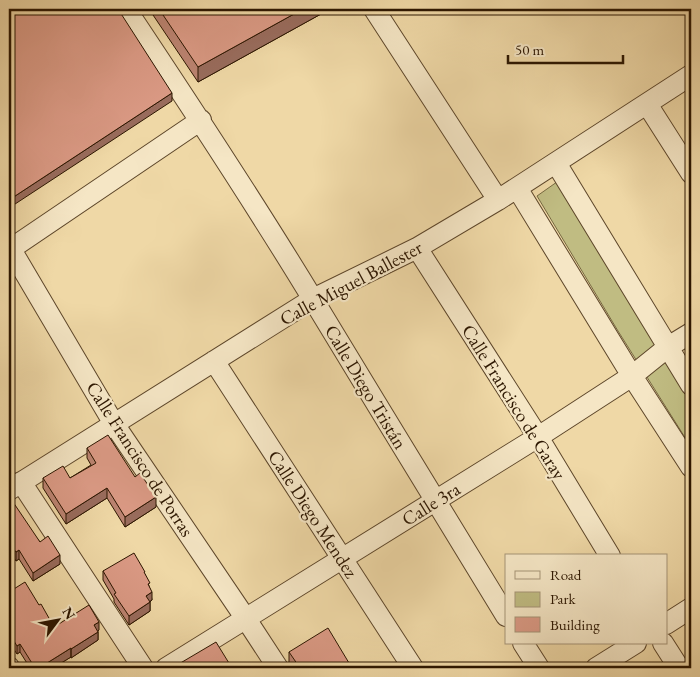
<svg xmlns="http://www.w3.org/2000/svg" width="700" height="677" viewBox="0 0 700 677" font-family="'EB Garamond',serif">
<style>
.green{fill:#c0bc82;stroke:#766941}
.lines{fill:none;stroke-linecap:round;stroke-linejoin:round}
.minor-casing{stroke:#5d462a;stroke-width:22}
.minor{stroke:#f5e6c5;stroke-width:20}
.wall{fill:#bc8472;stroke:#2c1600}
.shaded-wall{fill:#996c5d;stroke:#2c1600}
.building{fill:#db9a85;stroke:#2c1600}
.labels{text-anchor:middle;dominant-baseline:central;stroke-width:4.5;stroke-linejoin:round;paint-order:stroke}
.street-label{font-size:19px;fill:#2c1600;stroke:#f5e6c5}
</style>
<rect width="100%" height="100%" fill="#efd8a6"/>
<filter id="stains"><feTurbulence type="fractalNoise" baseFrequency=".004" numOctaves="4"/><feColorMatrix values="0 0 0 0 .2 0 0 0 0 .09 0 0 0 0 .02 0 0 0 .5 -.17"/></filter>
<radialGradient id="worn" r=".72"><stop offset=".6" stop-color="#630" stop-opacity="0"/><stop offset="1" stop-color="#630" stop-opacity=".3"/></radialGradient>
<path class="green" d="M564 177 691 385V447L618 331 537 196Z"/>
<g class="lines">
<defs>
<path id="minor" d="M126 9C190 105 254 202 314 301 378 406 441 511 506 616
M374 9 498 200
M647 104 691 173
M556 163 691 385
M517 188 632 376 691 467
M9 246 114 424 246 619 278 668
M417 248 538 437 610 556
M9 250 201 120
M214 361 413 668
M21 482 143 668
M9 490 313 299 417 248 498 200 691 75
M666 624 691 608
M523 643 539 668
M663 643 679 668
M9 667V668
M166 668 538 437 632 376 668 347 691 333
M596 668 636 643"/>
</defs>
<use href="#minor" class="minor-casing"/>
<use href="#minor" class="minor"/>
</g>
<path class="wall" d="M149 9H330L198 82Z
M87 448 135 477 156 507 125 527 107 498 66 524 43 488V478H70L91 465 87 458Z
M9 505 40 542 60 564 33 581 19 559 16 561 13 556 9 559Z
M103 571 145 574 150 589 152 600 150 602V611L129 625 114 602V599L103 580Z
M9 592 39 605 54 627 99 630 98 631V640L71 658V657L53 668H30L20 652 17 654 9 642Z
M289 652 352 668H293L289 663Z"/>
<path class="shaded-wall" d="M303 9H330L198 82V67Z
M172 93V101L9 208V200Z
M107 488V498L66 524V514Z
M156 497V507L125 527V517Z
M13 548V556L9 559V551Z
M19 550V559L16 561V552Z
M60 555V564L33 581V573Z
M152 592V600L146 604V596Z
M150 602V611L129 625V616Z
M99 622V630L94 634V625Z
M98 632V640L71 658V649Z
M20 644V652L17 654V646Z
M71 648V657L53 668H39Z"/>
<path class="building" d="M9 9H118L172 93 9 200Z
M159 9H303L198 67Z
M108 435 135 477 140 473 156 497 125 517 107 488 66 514 43 478 63 466 70 478 96 463 87 448Z
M13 502 40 542 48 536 60 555 33 573 19 550 16 552 13 548 9 551V505Z
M134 553 145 572H144L150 583 148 584 152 592 146 596 150 602 129 616 114 594 116 593 103 571Z
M25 582 39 605 41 604 54 627 89 605 99 622 94 625 98 632 71 649V648L39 668H35L20 644 17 646 9 633V592Z
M328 628 352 668H300L289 652Z
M216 642 232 668H172Z"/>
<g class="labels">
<g class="street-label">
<text transform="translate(351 283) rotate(-28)">Calle Miguel Ballester</text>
<text transform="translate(366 387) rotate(59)">Calle Diego Tristán</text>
<text transform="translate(514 402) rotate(58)">Calle Francisco de Garay</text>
<text transform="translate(140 459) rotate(57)">Calle Francisco de Porras</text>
<text transform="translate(431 504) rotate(-32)">Calle 3ra</text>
<text transform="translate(313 514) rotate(57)">Calle Diego Mendez</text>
</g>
</g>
<rect width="700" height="677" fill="none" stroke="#efd8a6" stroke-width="30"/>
<rect x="10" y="10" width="680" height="657" fill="none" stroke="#2c1600" stroke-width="2.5"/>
<rect x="15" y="15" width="670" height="647" fill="none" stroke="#2c1600"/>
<rect x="505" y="554" width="162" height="90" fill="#f5e6c5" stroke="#a59376"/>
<rect x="515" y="571" width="25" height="8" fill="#f5e6c5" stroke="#a59376"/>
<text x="550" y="580" font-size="15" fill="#2c1600">Road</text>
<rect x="515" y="592" width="25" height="15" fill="#c0bc82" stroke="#a59376"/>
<text x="550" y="604" font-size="15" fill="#2c1600">Park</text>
<rect x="515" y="617" width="25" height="15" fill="#db9a85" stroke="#a59376"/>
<text x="550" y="630" font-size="15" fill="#2c1600">Building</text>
<g transform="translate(58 620) rotate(58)" stroke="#f5e6c5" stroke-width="4" paint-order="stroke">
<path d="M0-4L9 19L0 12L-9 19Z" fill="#2c1600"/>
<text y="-8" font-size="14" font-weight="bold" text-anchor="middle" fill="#2c1600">N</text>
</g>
<path d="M508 55v8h115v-8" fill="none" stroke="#2c1600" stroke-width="2.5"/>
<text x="515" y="55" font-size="15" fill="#2c1600" stroke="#f5e6c5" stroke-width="4" paint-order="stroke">50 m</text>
<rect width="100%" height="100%" filter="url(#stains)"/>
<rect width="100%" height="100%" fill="url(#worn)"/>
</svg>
